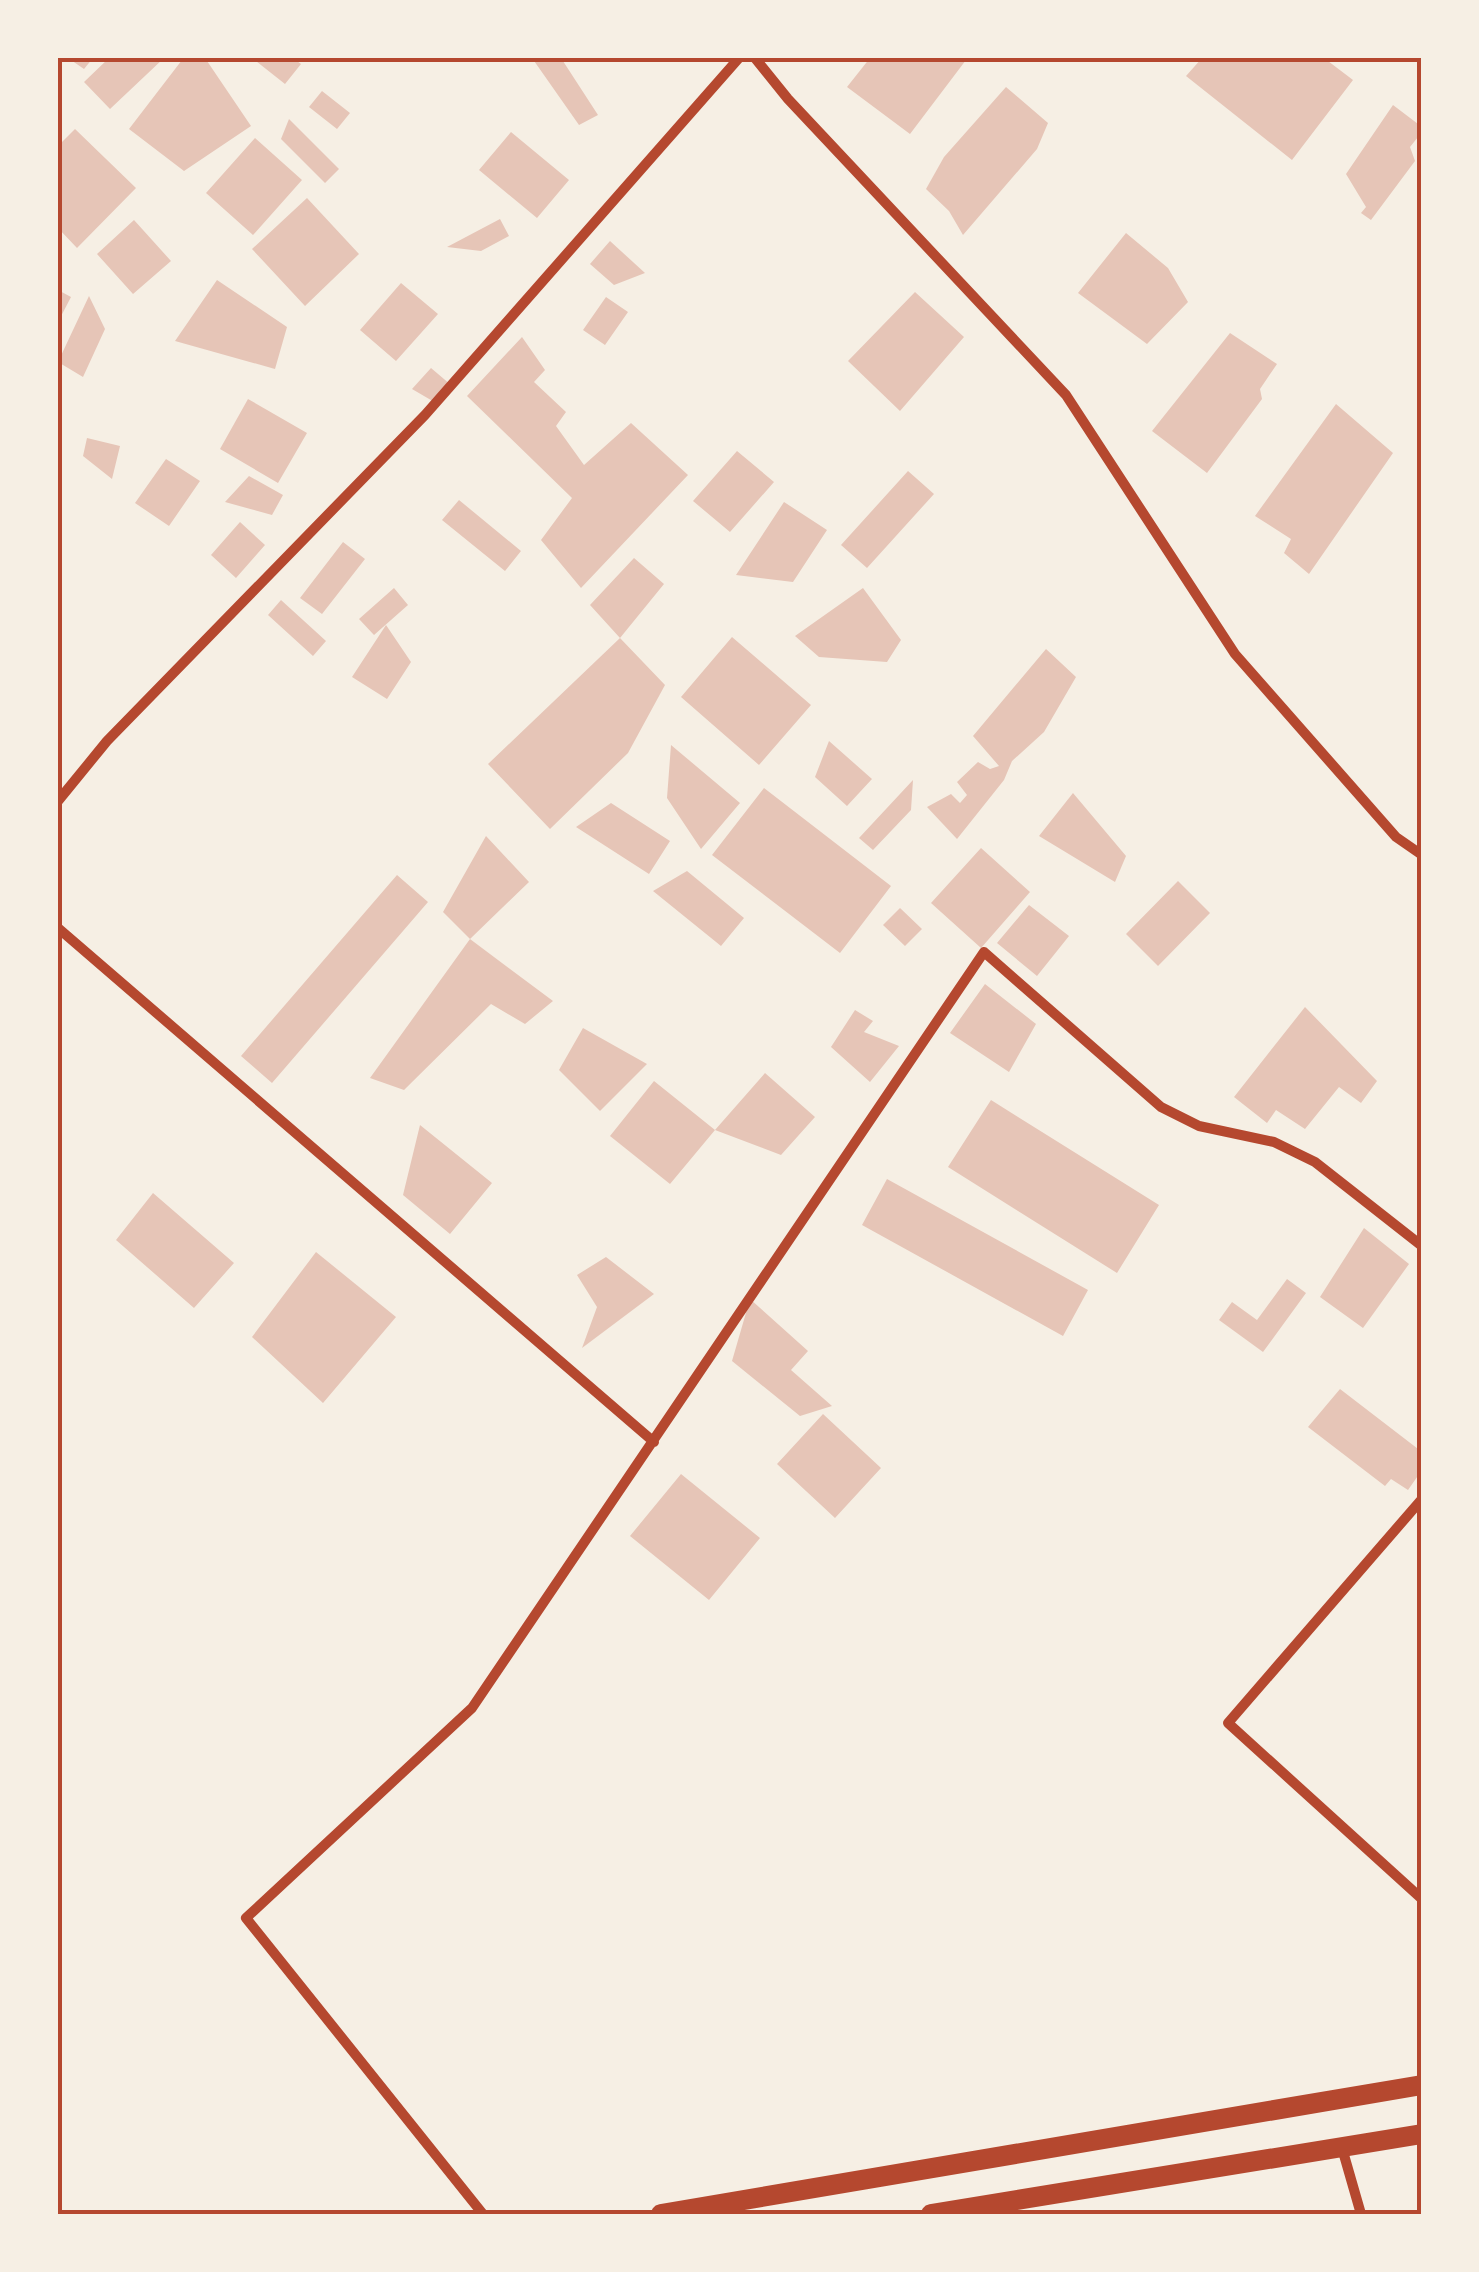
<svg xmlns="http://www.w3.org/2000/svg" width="1479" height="2272" viewBox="0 0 1479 2272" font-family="Rubik,sans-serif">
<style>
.building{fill:#e6c5b7}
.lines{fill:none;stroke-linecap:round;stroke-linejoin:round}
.minor{stroke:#b5482f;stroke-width:10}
.secondary{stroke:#b5482f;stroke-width:20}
.neatline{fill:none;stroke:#b5482f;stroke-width:4}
</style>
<rect width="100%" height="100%" fill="#f6efe4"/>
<path class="building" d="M68 58H93L84 69Z
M109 58H164L110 109 84 82Z
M205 58 251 126 184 171 129 129 182 60Z
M252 58H293L301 64 285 84Z
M532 58H561L598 115 579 125Z
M870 58H964L966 60 910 134 847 87Z
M1202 58H1324L1353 80 1292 160 1186 76Z
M1006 87 1048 123 1037 149 963 235 949 211 926 189 944 157Z
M322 91 350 113 337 129 309 107Z
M1393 105 1422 127V132L1410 147 1415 161 1371 220 1361 213 1366 207 1346 174Z
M289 119 339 169 325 183 281 139Z
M75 129 136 188 77 248 58 228V146Z
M511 132 569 180 537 218 479 170Z
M255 138 302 180 253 235 206 193Z
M307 198 359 254 305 306 252 249Z
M500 219 509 236 481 251 447 247Z
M134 220 171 261 133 294 97 254Z
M1126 233 1168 268 1188 302 1147 344 1078 293Z
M610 241 645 273 614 285 590 264Z
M217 280 287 327 275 369 175 341Z
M401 283 438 314 396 361 360 330Z
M58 290 71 297 58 322Z
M915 292 964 337 900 411 848 361Z
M89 296 105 329 83 377 58 362Z
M606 297 628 312 605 345 583 330Z
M1230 333 1277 364 1260 389 1262 399 1207 473 1152 431Z
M522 337 545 370 534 382 566 412 556 426 584 465 631 423 688 475 581 588 541 540 572 498 467 396Z
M431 368 451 385 436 403 412 389Z
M248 399 307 433 278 483 220 449Z
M1336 404 1393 453 1309 574 1284 553 1291 539 1255 516Z
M87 438 120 446 112 479 83 456Z
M737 451 774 482 730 532 693 501Z
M166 459 200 481 169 526 135 503Z
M908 471 934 494 867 568 841 545Z
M249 476 283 495 272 515 225 502Z
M459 500 521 551 505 571 442 520Z
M784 502 827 530 793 582 736 575Z
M240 522 265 545 236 578 211 555Z
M343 542 365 559 322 614 300 598Z
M634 558 664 584 620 638 590 605Z
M394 588 408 605 374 635 359 619Z
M863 588 901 640 887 662 819 657 795 636Z
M281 600 326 641 313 656 268 615Z
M386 625 411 662 387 699 352 677Z
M732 637 811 705 759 765 681 697Z
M620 638 665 685 628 753 550 829 488 764Z
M1046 649 1076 677 1044 732 1012 761 1004 780 957 839 927 807 951 794 960 803 967 795 957 782 978 762 990 769 999 766 973 736Z
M829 741 872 779 847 806 815 777Z
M671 745 740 803 701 849 667 798Z
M913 780 911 810 873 850 859 838Z
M764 788 891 886 840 953 712 855Z
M1073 793 1126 856 1115 882 1039 836Z
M611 803 670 841 649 874 576 827Z
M486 836 529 882 470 939 443 912Z
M981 848 1030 892 981 948 931 903Z
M687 871 744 918 721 946 653 891Z
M397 875 428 902 272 1083 241 1056Z
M1178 881 1210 913 1158 966 1126 934Z
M1029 905 1069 936 1037 976 997 943Z
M900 908 922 929 905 946 883 925Z
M470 939 553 1001 525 1024 491 1004 404 1090 370 1078Z
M985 984 1036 1024 1009 1072 950 1033Z
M1305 1007 1377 1081 1361 1103 1339 1087 1305 1129 1276 1110 1267 1123 1234 1097Z
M855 1010 873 1021 864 1032 899 1046 870 1082 831 1047Z
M583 1028 647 1064 600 1111 559 1070Z
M765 1073 815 1117 781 1155 715 1130 670 1184 610 1136 654 1081 715 1130Z
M991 1100 1159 1205 1117 1273 948 1167Z
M420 1125 492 1183 450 1234 403 1195Z
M887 1179 1088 1290 1063 1336 862 1225Z
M153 1193 234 1263 194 1308 116 1240Z
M1364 1228 1409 1264 1363 1328 1320 1297Z
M316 1252 396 1317 323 1403 252 1337Z
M606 1257 654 1294 582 1348 597 1307 577 1275Z
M1287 1279 1306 1293 1263 1352 1219 1320 1232 1302 1257 1320Z
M750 1299 808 1351 791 1370 832 1406 800 1416 732 1361Z
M1340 1389 1422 1452V1470L1408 1490 1391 1479 1385 1486 1308 1427Z
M823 1414 881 1468 835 1518 777 1464Z
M681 1474 760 1538 709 1600 630 1536Z"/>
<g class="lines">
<path class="minor" d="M755 58 788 99 1066 395 1235 654 1396 837 1422 855
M58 801 107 741 425 415 739 58
M58 928 654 1442
M1422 1499 1228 1723 1422 1899
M1342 2148 1361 2214
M483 2214 246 1918 472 1708 984 952 1161 1107 1199 1126 1274 1142 1315 1162 1422 1246"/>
<path class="secondary" d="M661 2214 1422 2085
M931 2214 1422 2134"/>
</g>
<rect width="1479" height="2272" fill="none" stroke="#f6efe4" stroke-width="120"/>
<rect x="60" y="60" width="1359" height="2152" class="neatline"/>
</svg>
